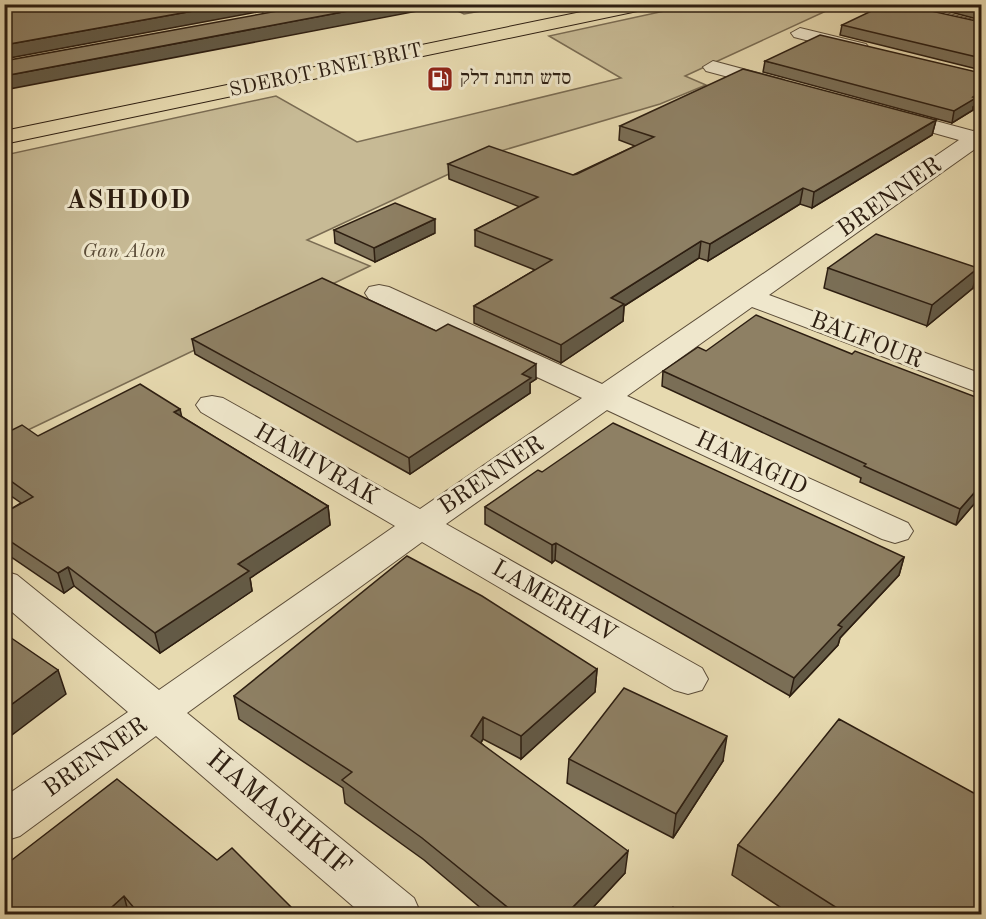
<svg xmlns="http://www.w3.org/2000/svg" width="986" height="919" viewBox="0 0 986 919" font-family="'Old Standard TT','Frank Ruhl Libre',serif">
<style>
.green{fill:#c7ba95;stroke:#7a6c53;stroke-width:1.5}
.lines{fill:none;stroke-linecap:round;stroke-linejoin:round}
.minor-casing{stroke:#5c4d39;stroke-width:2}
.major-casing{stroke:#2d1e11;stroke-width:2}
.minor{fill:#efe7cc;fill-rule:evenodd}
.major{fill:#e7dab0;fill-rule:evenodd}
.wall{fill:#7a6e56;stroke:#2d1e11;stroke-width:1.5}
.shaded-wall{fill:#635a46;stroke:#2d1e11;stroke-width:1.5}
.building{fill:#8e8064;stroke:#2d1e11;stroke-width:1.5}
.labels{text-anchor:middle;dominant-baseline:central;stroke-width:6;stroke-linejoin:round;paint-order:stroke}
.far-street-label{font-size:20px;fill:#2d1e11;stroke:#efe7cc}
.far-poi-label{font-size:20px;fill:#2d1e11;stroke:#efe7cc;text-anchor:start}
.far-park-label{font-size:20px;font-style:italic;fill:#5b4d39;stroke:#efe7cc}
.street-label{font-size:24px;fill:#2d1e11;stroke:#efe7cc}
.far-district-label{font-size:26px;font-weight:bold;letter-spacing:1.5px;fill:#2d1e11;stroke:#efe7cc}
.near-street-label{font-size:28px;fill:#2d1e11;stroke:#efe7cc}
</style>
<rect width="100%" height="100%" fill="#e7dab0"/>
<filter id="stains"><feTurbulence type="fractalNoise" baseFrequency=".00333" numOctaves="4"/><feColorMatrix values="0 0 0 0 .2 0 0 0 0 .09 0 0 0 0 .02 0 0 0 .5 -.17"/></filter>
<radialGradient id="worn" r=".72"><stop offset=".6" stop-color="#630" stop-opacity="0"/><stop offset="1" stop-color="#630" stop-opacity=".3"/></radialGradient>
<path class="green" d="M445 5H515L464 14Z
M692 5H839L685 76 706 85 660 104 494 153 307 240 370 266 5 441V155L276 96 357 142 621 78 549 36Z"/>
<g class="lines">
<defs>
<path id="minor" d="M250 4H271L288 17 279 22Z
M876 4H908L982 22V32L878 8Z
M800 28 866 44 869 48 860 54 794 37 791 33Z
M713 61 784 80 787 84 777 90 706 71 703 67Z
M891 109 973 131 982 128V144L769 295 982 374V394L752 307 627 396 908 523 913 531 908 539 895 543 882 539 607 410 446 524 702 668 708 679 702 690 688 694 674 690 422 542 187 713 414 898 421 914H362L156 736 20 836 4 841V797L128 712 4 605V571L17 575 159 690 395 526 201 412 196 405 201 398 212 396 223 398 420 509 582 398 369 299 365 293 369 287 379 285 389 287 602 384 959 140 884 119 881 115 884 111Z"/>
<path id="major" d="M620 4H655L647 9 4 144V131Z"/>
</defs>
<use href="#minor" class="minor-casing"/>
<use href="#major" class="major-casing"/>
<use href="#minor" class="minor"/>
<use href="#major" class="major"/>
</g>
<path class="wall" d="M920 4H981V20Z
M981 22V70L840 35 842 25Z
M765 61 973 107V110L952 123 763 72Z
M936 120 932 135 812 208 800 204 708 261 699 258 624 306 623 321 561 363 474 323V306L535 270 475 246V230L520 207 449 179 448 164 573 175 635 146 619 140 620 126Z
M334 230 435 233 375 262 335 243Z
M828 268H978L973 288 927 326 824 288Z
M192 339 536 379 530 383V393L410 474 195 354Z
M663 371 981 496 956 525 860 482 861 478 662 386Z
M182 417 328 506 330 525 250 578 252 591 160 653 74 586 64 593 4 552V513L21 503 4 491V434L38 436Z
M542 472 904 557 899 575 840 638 838 645 790 696 555 560 552 563 485 524V507Z
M597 669 595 692 521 759 483 739 481 743 625 873 586 915H489L424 860 345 803 343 788 239 719 234 696Z
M569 759 723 761 673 838 567 783Z
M738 845 979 915H792L732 875Z
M217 860 299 915H4Z"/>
<path class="shaded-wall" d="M232 4H301L4 59V45Z
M385 4H422L423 10 4 90V76Z
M981 92V102L973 107V110L952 123 954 111Z
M936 120 932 135 812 208 814 192Z
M803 188 800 204 708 261 710 244Z
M435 219V233L375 262 374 248Z
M701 241 699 258 624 306 623 321 561 363V345L611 298Z
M978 268 973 288 927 326 932 305Z
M536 364V379L530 383V393L410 474 409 458 522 374Z
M180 409 184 427 174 412Z
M981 485V496L956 525 960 509Z
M328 506 330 525 250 578 252 591 160 653 155 633 238 564Z
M556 543 555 560 552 563V545Z
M904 557 899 575 840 638 838 645 790 696 794 678 838 625Z
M68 567 74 586 64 593 58 573Z
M597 669 595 692 521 759V736Z
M58 670 66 694 4 741V710Z
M483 717V739L471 759V736Z
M727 736 723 761 673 838 676 814Z
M628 851 625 873 586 915H565Z
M124 896 129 915H103Z
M981 900V910L979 915H973Z"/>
<path class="building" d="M15 4H232L4 45V6Z
M316 4H385L4 76V61Z
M886 4H900L981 22V58L842 25Z
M964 4H981V9Z
M820 35 981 73V92L973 97 976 98 954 111 765 61Z
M743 69 936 120 814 192 803 188 710 244 701 241 611 298 624 304 561 345 474 306 552 260 475 230 538 197 448 164 489 146 573 175 577 174 654 137 620 126Z
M395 203 435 219 374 248 334 230Z
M876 234 978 268 932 305 828 268Z
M322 278 436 331 448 324 536 364 522 374 531 378 409 458 192 339Z
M756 315 852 354 855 351 981 399V485L960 509 864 466 866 464 663 371 698 347 706 351Z
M140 384 180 409 174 412 328 506 238 564 249 571 155 633 68 567 58 573 4 537V513L33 497 4 476V434L22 425 38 436Z
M613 423 904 557 838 625 842 627 794 678 556 543 552 545 485 507 538 470 542 472Z
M407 556 482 596 597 669 521 736 483 717 471 736 628 851 565 915H517L422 838 342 780 352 772 234 696Z
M4 633 58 670 4 710Z
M624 688 727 736 676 814 569 759Z
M839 719 981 797V900L973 915H848L738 845Z
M117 779 217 860 232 848 299 915H140L124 896 103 915H4V866Z
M673 907 684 915H668Z"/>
<defs>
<symbol id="fuel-square" viewBox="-11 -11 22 22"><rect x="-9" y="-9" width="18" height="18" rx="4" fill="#8f2418" stroke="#efe7cc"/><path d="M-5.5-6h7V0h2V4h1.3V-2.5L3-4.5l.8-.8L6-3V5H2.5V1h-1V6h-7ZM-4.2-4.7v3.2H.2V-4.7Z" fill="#fff"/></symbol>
</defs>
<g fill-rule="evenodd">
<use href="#fuel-square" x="425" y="64" width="30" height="30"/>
</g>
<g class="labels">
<g class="far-street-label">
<text transform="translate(326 71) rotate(-12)">SDEROT BNEI BRIT</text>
</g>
<g class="far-poi-label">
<text x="460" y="79">סדש תחנת דלק</text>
</g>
<g class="far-park-label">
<text x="124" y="252">Gan Alon</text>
</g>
<g class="street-label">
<text transform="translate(890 198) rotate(-35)">BRENNER</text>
<text transform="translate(866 341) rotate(21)">BALFOUR</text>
<text transform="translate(751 464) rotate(25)">HAMAGID</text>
<text transform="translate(316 465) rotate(30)">HAMIVRAK</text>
<text transform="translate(492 476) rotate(-34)">BRENNER</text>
<text transform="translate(554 602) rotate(30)">LAMERHAV</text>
<text transform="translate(96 758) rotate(-35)">BRENNER</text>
</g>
<g class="far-district-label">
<text x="129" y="201">ASHDOD</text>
</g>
<g class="near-street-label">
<text transform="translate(278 814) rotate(40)">HAMASHKIF</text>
</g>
</g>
<rect width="986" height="919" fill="none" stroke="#e7dab0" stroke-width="24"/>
<rect x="6" y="6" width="974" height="907" fill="none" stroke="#2d1e11" stroke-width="3"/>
<rect x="12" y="12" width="962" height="895" fill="none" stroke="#2d1e11" stroke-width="1.5"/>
<rect width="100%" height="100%" filter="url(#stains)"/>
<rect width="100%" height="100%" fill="url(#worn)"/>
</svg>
